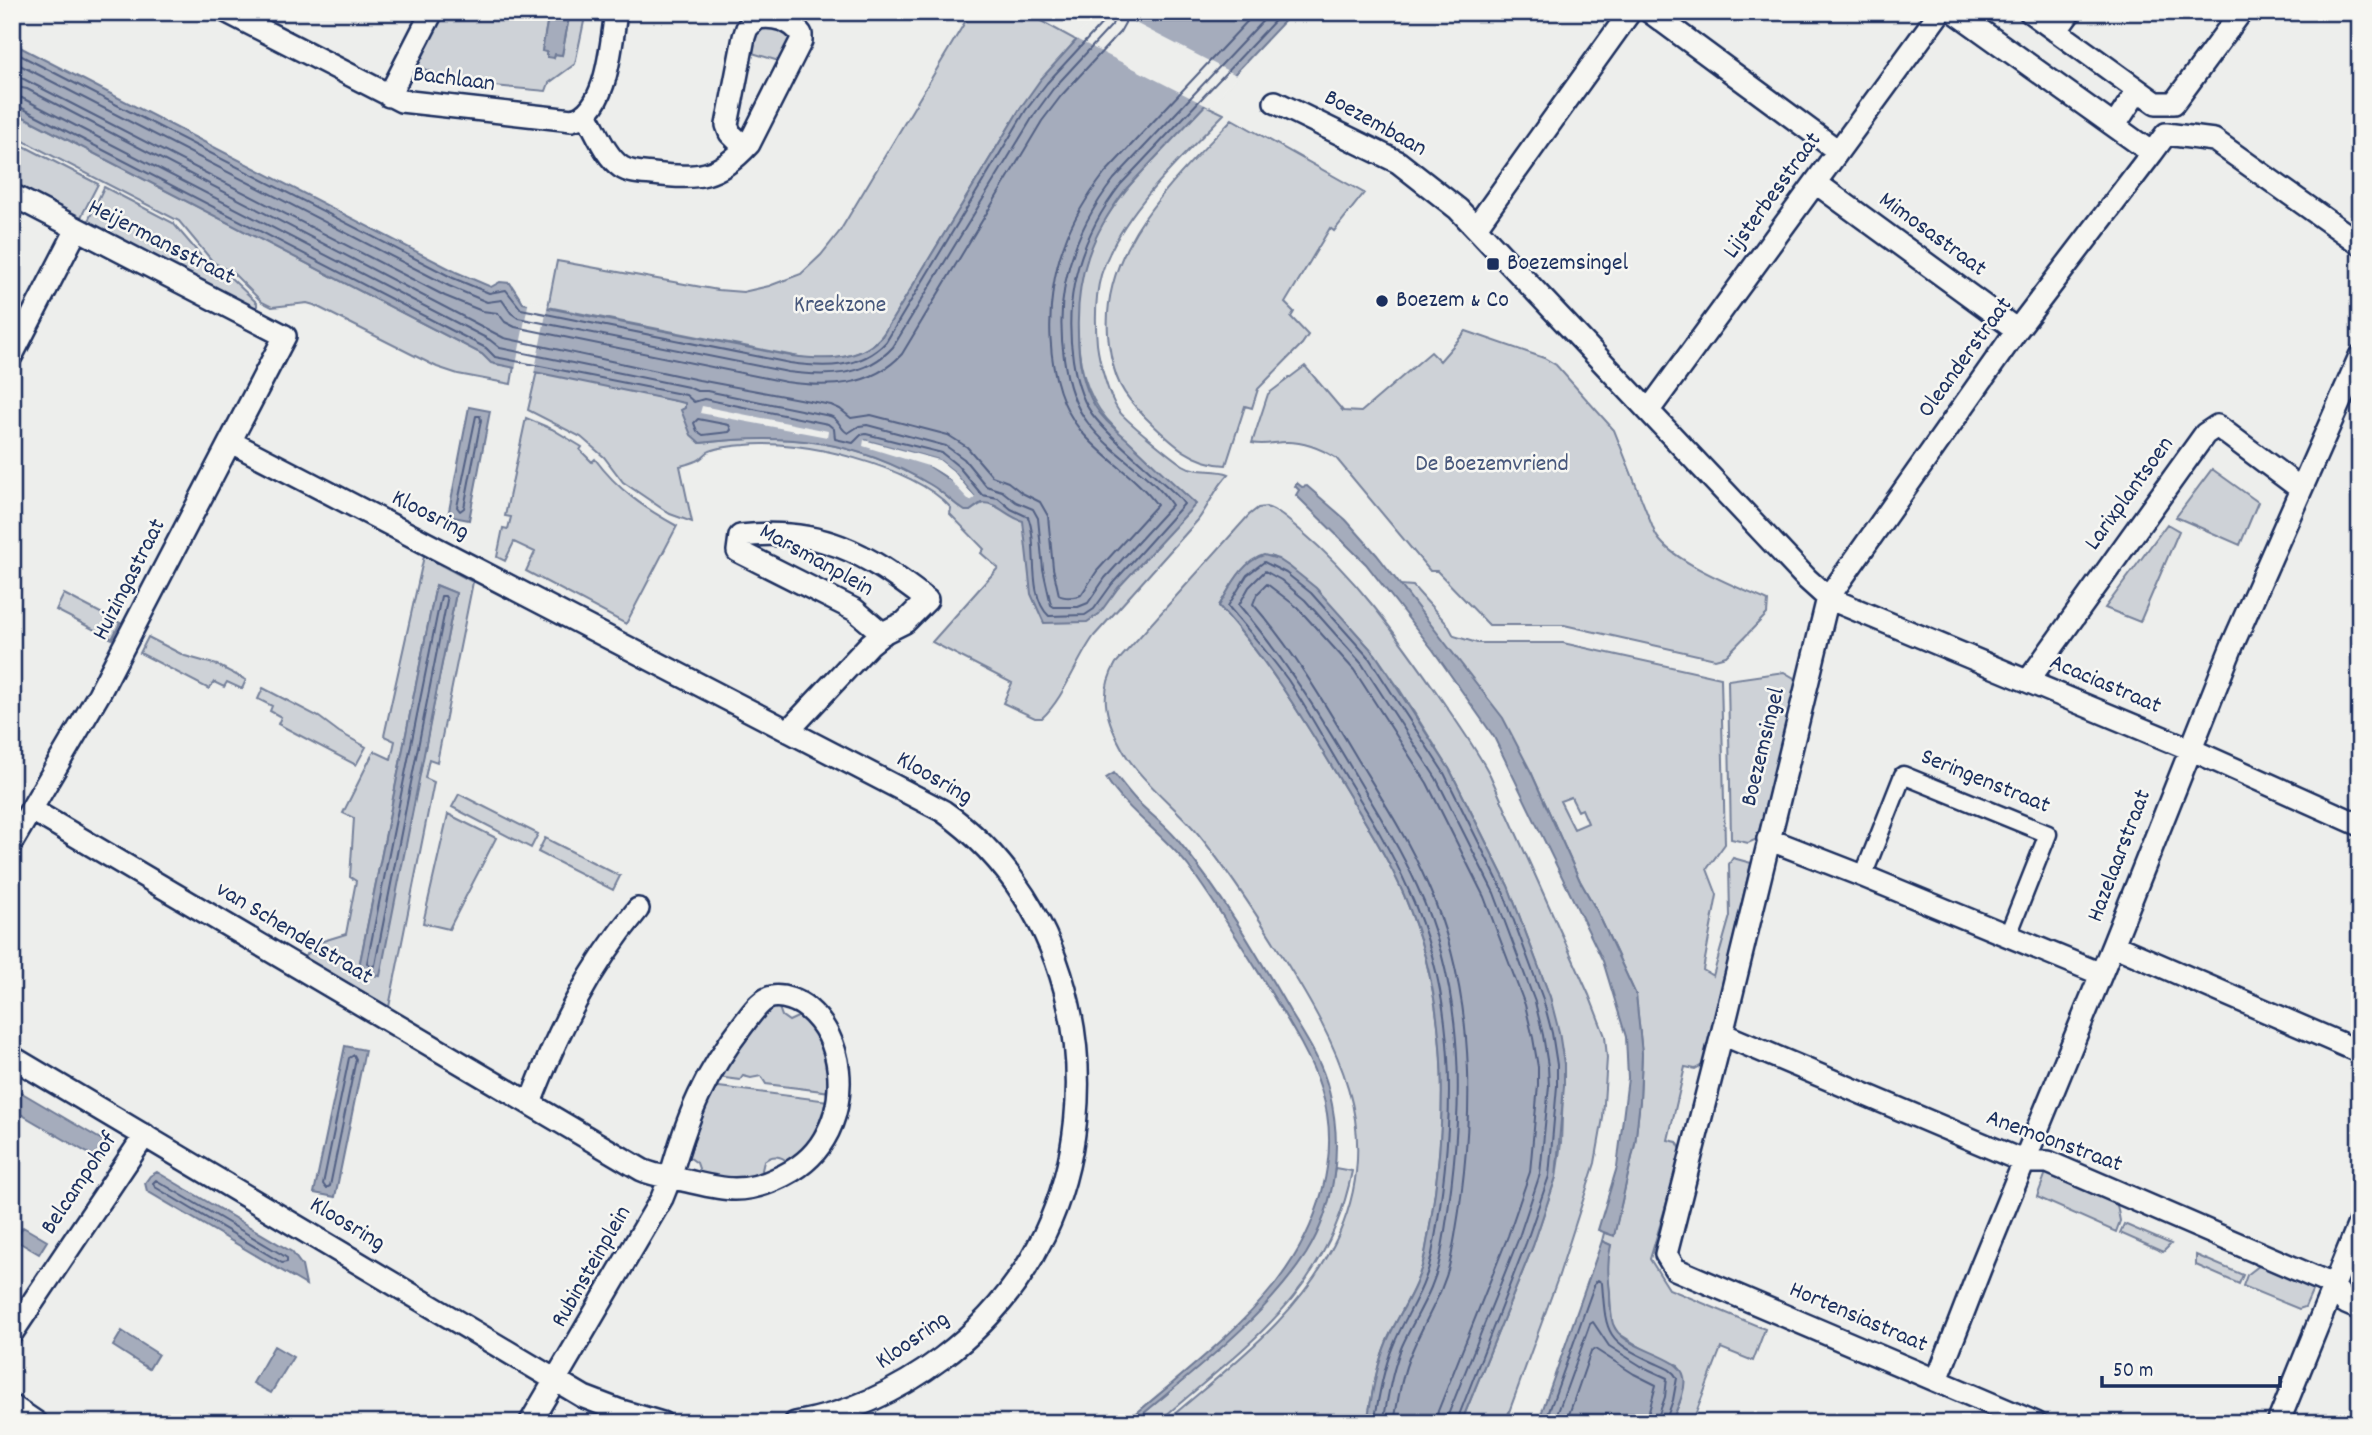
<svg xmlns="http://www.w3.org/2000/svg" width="2372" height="1435" viewBox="0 0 2372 1435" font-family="Dekko,sans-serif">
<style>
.green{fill:#ced2d7;stroke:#74809a;stroke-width:2;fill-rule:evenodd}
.water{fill:#a5acbc;stroke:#6e7a96;stroke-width:2;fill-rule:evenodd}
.pier{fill:#edeeec}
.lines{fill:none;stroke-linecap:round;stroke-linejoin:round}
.shore{stroke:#526184;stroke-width:2}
.pedestrian-casing{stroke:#1b2f5e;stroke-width:21}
.minor-casing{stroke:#1b2f5e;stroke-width:26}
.pedestrian{stroke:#f6f6f2;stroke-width:16}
.minor{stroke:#f6f6f2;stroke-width:21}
.poi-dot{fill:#1b2f5e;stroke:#f6f6f2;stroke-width:2.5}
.labels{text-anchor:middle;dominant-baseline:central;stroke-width:5;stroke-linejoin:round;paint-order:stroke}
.street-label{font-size:24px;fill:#1b2f5e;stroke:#f6f6f2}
.poi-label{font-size:24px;fill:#1b2f5e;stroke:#f6f6f2;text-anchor:start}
.park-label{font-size:24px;fill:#48587c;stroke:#f6f6f2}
</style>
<rect width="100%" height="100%" fill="#edeeec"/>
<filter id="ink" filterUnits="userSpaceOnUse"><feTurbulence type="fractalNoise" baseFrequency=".0143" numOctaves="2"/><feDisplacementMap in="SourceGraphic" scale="14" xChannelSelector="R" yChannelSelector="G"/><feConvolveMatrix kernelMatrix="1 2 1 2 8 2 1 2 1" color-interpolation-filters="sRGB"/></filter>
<g filter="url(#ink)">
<path class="green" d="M442 12H549L542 51 548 52 554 58 555 54 562 55 570 12H586L575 64 549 83 546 91 451 82 416 65Z
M971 12H1031L1030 15 1076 40 1021 107 886 330C868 357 839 360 809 359L548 307 557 261 718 290 743 292 769 286 801 274 821 255 840 231Z
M763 23 792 35 782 62 749 52 752 36Z
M1205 105 1224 114C1180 160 1120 213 1101 275 1095 297 1095 321 1097 344 1099 361 1108 395 1118 410 1124 419 1172 458 1183 465 1197 474 1215 468 1229 474 1215 488 1210 504 1198 520L1094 636C1076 661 1064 698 1042 718H1035L1003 703 1012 683 932 642 998 568 981 553 984 549 950 514 951 508C914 466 800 438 745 445 734 446 717 447 708 452 705 454 703 457 700 459 694 463 687 464 680 466L692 522 670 514 623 482 604 457 581 437 528 410 537 371 686 403 685 408 682 410 700 443C776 434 836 437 906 471 916 476 926 481 935 487 946 495 957 508 970 511 981 503 986 499 999 507L1115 428C1089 403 1079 372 1078 336 1077 325 1076 314 1077 304 1081 220 1152 162 1205 105Z
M12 111 482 354 494 364 514 366 511 384 458 374 437 367 314 305 307 303 272 307 262 302 234 274 213 262 179 221 12 135Z
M1232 119 1364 193 1334 231 1330 228 1285 303 1294 312 1291 317 1308 335 1302 344 1258 389 1252 408 1245 406 1226 465C1191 464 1170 441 1146 418 1121 393 1114 379 1109 344 1096 250 1173 182 1232 119Z
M12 140 98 184 80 219 12 184Z
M104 187 173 223 207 263 232 279 257 303V306L254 308 244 305 87 223Z
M1466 331 1544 358 1556 365 1614 430 1655 533C1667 560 1740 588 1768 601L1767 614 1726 656 1715 659 1564 625H1489L1437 571H1430L1336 458C1320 448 1305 442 1287 442 1274 442 1265 446 1252 443L1268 394 1305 366 1343 411 1361 412 1431 352 1440 361Z
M526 418 552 429 582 447 580 450 592 462 595 459C618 490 644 508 677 526L626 624 526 571 535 552 514 542 505 561 497 557 503 528 508 529 511 517 505 516Z
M2212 469 2258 502 2240 545 2176 517Z
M1266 507C1279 511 1290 522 1301 531 1355 576 1395 633 1435 690 1454 718 1474 745 1490 775L1589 995 1605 1036 1607 1058 1603 1118 1595 1163 1558 1278 1505 1423H1461L1533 1246 1556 1177 1561 1143 1564 1064 1550 997 1508 886 1450 770 1398 687 1375 654 1349 625 1290 567 1271 556C1239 564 1235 580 1219 606 1266 658 1301 715 1337 775 1360 814 1386 853 1404 895 1453 1010 1448 1133 1425 1254 1419 1287 1400 1311 1387 1341 1376 1367 1372 1395 1367 1423H1164C1229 1367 1303 1314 1339 1234 1385 1130 1337 1044 1283 957 1257 915 1230 873 1199 835 1177 808 1141 781 1124 752 1107 722 1097 695 1116 663L1249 515 1258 508Z
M2167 524 2179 531 2140 622 2105 608Z
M424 556 473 582 437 762 429 759 425 778 434 782 389 1007 304 957 320 942 346 934 356 881 350 877 354 818 343 813 374 751 391 759 395 741 384 736ZM436 585 456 593 379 976 358 972Z
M1400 585 1413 586 1448 625 1454 636 1477 643H1563L1721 678 1725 844 1707 869 1717 895 1703 970 1713 976 1730 916 1729 864 1733 858 1751 863 1704 1064 1695 1069 1685 1067 1668 1140 1677 1142 1682 1151 1650 1259 1669 1289 1765 1329 1753 1361 1721 1348 1692 1423H1671L1680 1402 1678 1365 1648 1352 1618 1333 1612 1323 1607 1260 1611 1245 1602 1241 1604 1233 1614 1235 1635 1144 1640 1100 1642 1054 1636 995 1597 911 1580 881 1531 772ZM1571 797 1578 811 1582 809 1588 823 1574 829 1560 801Z
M64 594 120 623 112 639 56 610Z
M148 637 185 656 217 665 246 680 242 689 227 682 224 687 214 682 209 689 140 653Z
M1784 672 1794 678 1797 685 1757 839 1748 843 1731 839 1728 680Z
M263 688 319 717 339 732 366 747 356 765 278 724 281 717 270 711 272 706 258 699Z
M459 794 538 834 531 848 452 807Z
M448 814 496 838 449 929 423 923Z
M545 838 620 876 613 890 538 852Z
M778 1005 782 1016 789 1021 804 1014 826 1049 831 1092 766 1084 761 1076 751 1078 743 1076 740 1080 717 1077 765 1010Z
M711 1086 829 1101 816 1137 789 1163C781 1155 773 1154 764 1161L762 1170 763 1176 742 1182 702 1177 697 1163 686 1155Z
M1335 1168 1352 1171C1329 1292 1244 1347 1157 1423H1132C1188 1375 1281 1305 1313 1240 1325 1218 1331 1193 1335 1168Z
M2047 1170 2116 1200 2120 1221 2116 1232 2037 1197Z
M2124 1224 2171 1244 2163 1252 2120 1233Z
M2196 1255 2243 1275 2239 1284 2196 1265Z
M2264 1262 2315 1284 2305 1307 2299 1309 2243 1286 2247 1275Z"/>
<path class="water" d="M549 12H570L562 55 555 54 554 58 547 57V52L542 51Z
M1102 12H1293L1126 189C1091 235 1076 275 1078 333 1078 358 1082 384 1095 406 1103 420 1117 430 1129 441 1151 462 1173 483 1196 504L1118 588 1099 614 1087 622 1044 623 1031 594 1023 521C1007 517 998 502 981 503L970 511H965C953 503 943 492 931 485 854 439 787 433 700 443L691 435 681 410 685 408V403L491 363 482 354 12 111V43L456 272 491 287 500 282 510 283 523 303 791 356C822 360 857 362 881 338L1021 107 1041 79ZM865 440 939 460 953 471 975 497 926 464Z
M469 407 490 411 469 520 448 516Z
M1297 483 1302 487 1307 486 1346 520 1377 555 1503 718 1531 772 1580 881 1597 911 1636 995 1642 1054 1640 1101 1635 1144 1614 1236 1598 1230 1617 1167 1628 1078 1626 1037 1603 961 1494 737 1433 650 1366 564 1296 495 1299 490 1295 486Z
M1264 555 1278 559 1290 567 1316 588 1375 654 1450 770 1508 886 1550 997 1559 1032 1564 1064V1086L1556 1177 1533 1246 1461 1423H1367C1372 1395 1376 1367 1387 1341 1400 1311 1419 1287 1425 1254 1448 1133 1453 1010 1404 895 1386 853 1360 814 1337 775 1301 715 1266 658 1219 606 1230 588 1242 561 1264 555Z
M436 585 456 593 380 976 358 972Z
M1114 773C1122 783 1129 793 1138 802 1150 814 1165 825 1176 838 1221 892 1257 954 1292 1015 1306 1038 1323 1064 1329 1091 1343 1146 1336 1205 1306 1254 1264 1319 1191 1373 1132 1423H1125C1176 1379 1234 1336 1276 1283 1317 1230 1343 1156 1321 1089 1311 1056 1285 1016 1267 986 1242 946 1217 905 1189 867 1164 834 1128 813 1106 778Z
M345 1046 365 1050 335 1197 314 1193Z
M12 1087 107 1143V1151L102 1159H98L12 1109Z
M157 1172 292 1252 302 1266 306 1285 147 1191 145 1183 150 1176Z
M23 1227 47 1241 39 1254 15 1240Z
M1602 1241 1611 1245C1607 1261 1608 1275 1610 1292 1610 1302 1610 1315 1613 1324 1622 1351 1680 1353 1684 1377 1687 1390 1676 1410 1671 1423H1538Z
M122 1331 158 1354 149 1369 113 1346Z
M274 1346 293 1357 271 1393 253 1383Z"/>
<path class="pier" d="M1097 12H1114L1238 76 1209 107 1074 38Z
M529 300 548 304 534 374 515 370Z
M702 406 828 431 827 437 700 413Z
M864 440 939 460 953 471 975 498 970 501 945 475 931 467 863 446Z"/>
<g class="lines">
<path class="shore" d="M12 51 453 278 489 293 506 290 521 309 790 363C824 368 861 369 886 342L1026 110 1047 83 1105 20 1107 12
M12 61 449 286 487 302 502 300 511 313 518 318 788 372C826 377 866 377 893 347L1034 115 1053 89 1112 25 1116 12
M12 73 445 296 482 311 498 313 505 322 515 327 786 382C828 388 872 387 902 354L1042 121 1061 96 1120 32 1125 23 1126 12
M12 86 27 89 504 338 699 380 831 405 840 409 851 418 871 415 948 435 967 447 992 476 1008 482 1022 493 1040 502 1048 516 1053 568 1059 595C1063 598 1075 598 1081 595L1097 571 1157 505C1137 477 1103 458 1081 431 1042 383 1044 296 1065 242 1074 216 1089 194 1105 173L1256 12
M12 96 22 98 490 340 500 348 688 387 697 391H707L830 416C840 419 840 430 848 433L859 426 867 425 946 446 964 459 986 486 1002 491 1016 502 1033 509 1038 518 1043 569 1051 605 1054 607H1078L1088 603 1105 578 1172 505C1150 473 1111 454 1088 423 1073 404 1067 381 1064 358 1054 291 1073 232 1114 179L1271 12
M12 105 18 106 486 348 495 357 686 395 694 402 704 399 828 424 834 429 835 439 853 443 861 435 866 434 942 453 958 466 982 495 998 498 1011 509 1028 517C1039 543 1026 595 1049 616L1085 615 1094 609 1112 584 1184 504C1179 496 1170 489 1162 482 1140 461 1115 442 1096 419 1082 403 1076 380 1073 360 1063 294 1080 237 1121 184L1283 12
M476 416H480L481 420 464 508 460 511 457 507Z
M698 419 729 425 731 430 729 432 703 435 697 431 694 423Z
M441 596H445L447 600 375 965 371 967 367 963Z
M354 1055 356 1059 330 1186 326 1188 323 1184 349 1058Z
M156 1180 281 1254 287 1258V1262L282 1263 155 1187 153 1183Z
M1374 1423C1379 1397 1383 1370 1393 1346 1406 1314 1426 1289 1432 1254 1455 1133 1461 1006 1409 891 1392 852 1370 816 1348 780 1328 747 1309 712 1288 680 1269 654 1249 631 1228 606L1247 575 1264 562 1286 573 1311 593 1369 658 1444 773 1502 889 1543 999 1552 1033 1557 1065V1086L1549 1176 1526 1243 1456 1423
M1383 1423C1388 1397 1392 1370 1402 1346 1416 1315 1435 1289 1441 1254 1463 1131 1471 1003 1417 886 1399 846 1375 808 1353 771 1318 712 1283 657 1239 605L1249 587 1265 571 1281 580 1305 600 1362 664 1436 778 1494 893 1535 1002 1543 1035 1548 1066 1549 1086 1540 1174 1518 1240 1448 1415 1447 1423
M1394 1423C1398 1399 1402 1373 1412 1351 1425 1319 1444 1293 1451 1258 1475 1134 1480 1001 1427 883 1408 839 1382 799 1357 758 1325 704 1294 651 1253 604L1257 594 1267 584 1297 607 1354 670 1427 783 1484 897 1525 1005 1533 1038 1538 1067V1085L1530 1172 1508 1236 1438 1411 1436 1423
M1545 1423 1595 1283 1598 1280 1602 1283C1606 1334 1605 1340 1655 1363 1664 1367 1672 1369 1677 1378L1673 1400 1665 1423
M1554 1423 1590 1324 1593 1322 1609 1346 1641 1366 1667 1378 1665 1397 1656 1423
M1566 1423 1591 1351 1595 1349 1634 1374 1656 1385 1646 1423"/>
<defs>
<path id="pedestrian" d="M1863 876 1903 775 2048 834 2008 935"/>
<path id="minor" d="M227 12 401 101 572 120C608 113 611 42 616 12
M1650 12 1838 151
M1955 12 2152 153 2166 134 2214 140 2360 244
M2030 12 2138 90 2115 125
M2056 31 2070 12
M2138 90 2156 103H2174L2241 12
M389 96 432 12
M1275 102 1398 162 1458 209 1807 579 1828 598 2190 749 2360 825
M586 114C596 130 605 156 621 167 630 173 643 173 653 174 698 179 717 179 749 144L801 41V34C791 20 774 15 757 18L747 28 744 37 727 125 730 133 745 148
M1816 183 2017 330
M12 195 285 336 99 694 12 842
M1476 227 1630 12
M12 355 77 229
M1649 410 1940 12
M231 442 943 811C1075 903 1112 1092 1044 1235 998 1331 900 1405 795 1423
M2028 681 2205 434 2217 426 2301 489
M789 730 870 644 885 632 905 622 927 600C865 552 821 527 740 536L738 551 855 610 883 634
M32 810 642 1170C655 1176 669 1177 683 1180 719 1188 740 1196 776 1179 795 1171 813 1158 824 1139 848 1099 844 1039 807 1008 799 1001 783 995 772 997 761 999 752 1013 745 1022 704 1075 688 1114 670 1178L662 1198 530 1423
M1768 839 1863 876 2101 974
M2113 945 2360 1052
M1722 1034 2025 1162H2048L2333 1285 2346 1303 2360 1309
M12 1057 584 1397 618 1410 662 1423
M530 1103C558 1031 588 969 638 909
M12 1333 145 1135
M1937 1380 1980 1269 2113 945 2232 646 2360 356
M12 1406 37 1423
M2036 1423 1675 1269 1666 1254 1722 1034 1828 598 2017 330 2152 153
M2278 1423 2360 1221"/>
</defs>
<use href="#pedestrian" class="pedestrian-casing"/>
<use href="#minor" class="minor-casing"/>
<use href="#pedestrian" class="pedestrian"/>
<use href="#minor" class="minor"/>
</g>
</g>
<g class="poi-dot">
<rect x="1486" y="257" width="14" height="14" rx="3.5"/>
<circle cx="1382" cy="301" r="7"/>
</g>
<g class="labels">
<g class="street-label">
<text transform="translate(454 80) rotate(7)">Bachlaan</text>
<text transform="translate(1375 124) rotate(29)">Boezembaan</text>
<text transform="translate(1773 196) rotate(-54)">Lijsterbesstraat</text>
<text transform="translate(1932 235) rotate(36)">Mimosastraat</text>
<text transform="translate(161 243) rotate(27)">Heijermansstraat</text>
<text transform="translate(1966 358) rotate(-54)">Oleanderstraat</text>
<text transform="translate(2130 494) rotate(-54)">Larixplantsoen</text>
<text transform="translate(430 516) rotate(27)">Kloosring</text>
<text transform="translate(816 561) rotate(29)">Marsmanplein</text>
<text transform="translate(130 580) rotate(-63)">Huizingastraat</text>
<text transform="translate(2105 685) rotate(23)">Acaciastraat</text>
<text transform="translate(1764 747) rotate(-76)">Boezemsingel</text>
<text transform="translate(934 779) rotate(30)">Kloosring</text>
<text transform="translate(1985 782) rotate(22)">Seringenstraat</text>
<text transform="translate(2120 856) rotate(-69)">Hazelaarstraat</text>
<text transform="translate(294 934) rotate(31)">van Schendelstraat</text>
<text transform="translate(2054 1142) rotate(20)">Anemoonstraat</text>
<text transform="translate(80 1184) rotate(-56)">Belcampohof</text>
<text transform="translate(347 1225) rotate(31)">Kloosring</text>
<text transform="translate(592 1267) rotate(-60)">Rubinsteinplein</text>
<text transform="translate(1858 1318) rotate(23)">Hortensiastraat</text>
<text transform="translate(913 1341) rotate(-35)">Kloosring</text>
</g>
<g class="poi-label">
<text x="1507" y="264">Boezemsingel</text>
<text x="1396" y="301">Boezem &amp; Co</text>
</g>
<g class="park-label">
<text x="840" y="306">Kreekzone</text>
<text x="1492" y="465">De Boezemvriend</text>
</g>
</g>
<rect width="2372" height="1435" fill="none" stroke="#f6f6f2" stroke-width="42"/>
<rect x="21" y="21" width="2330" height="1393" fill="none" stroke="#1b2f5e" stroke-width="2.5" filter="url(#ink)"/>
<path d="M2102 1376v10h178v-10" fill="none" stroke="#1b2f5e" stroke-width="3.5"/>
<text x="2113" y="1376" font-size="21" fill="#1b2f5e" stroke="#f6f6f2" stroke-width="5" paint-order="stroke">50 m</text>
</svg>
